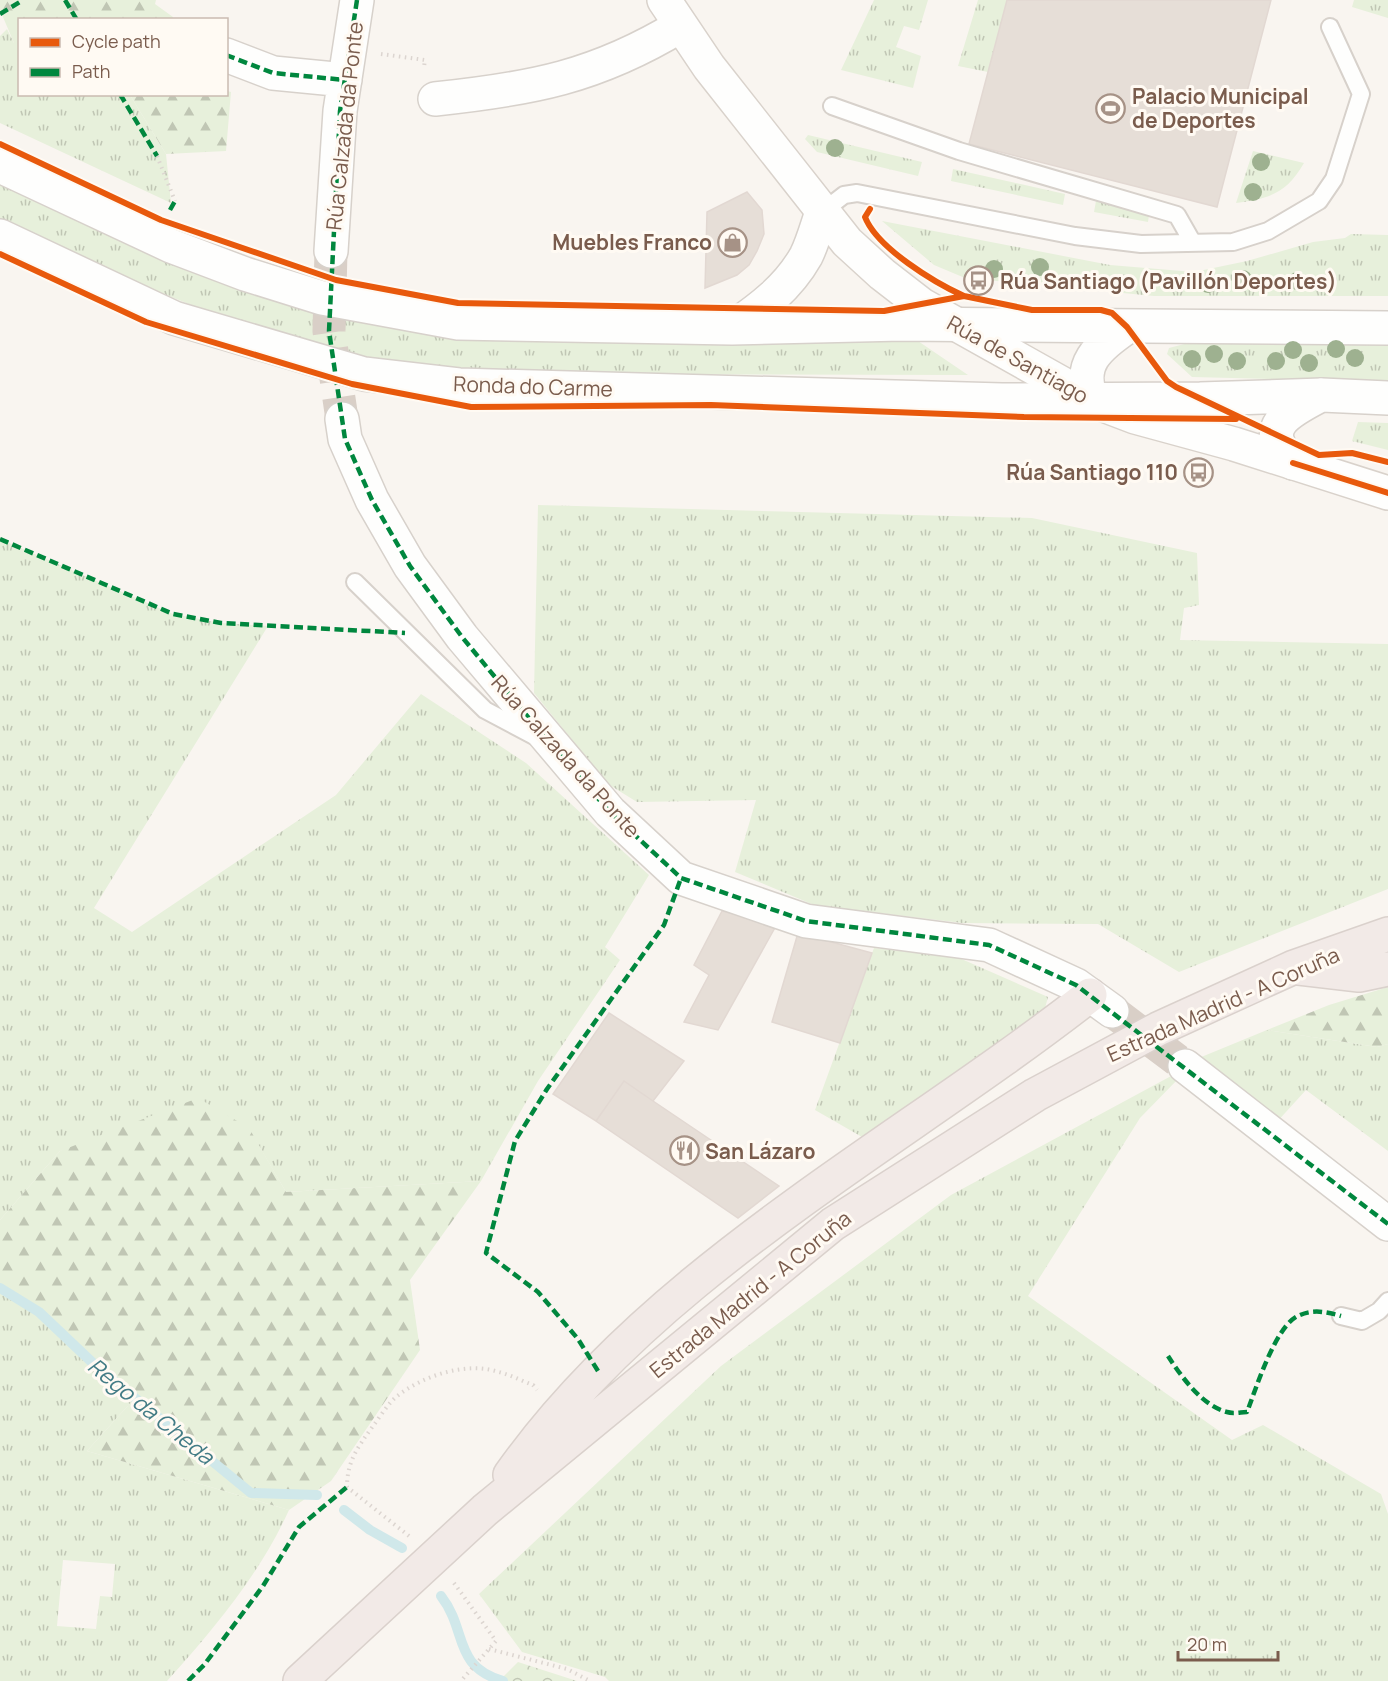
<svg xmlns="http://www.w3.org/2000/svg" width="1388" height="1681" viewBox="0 0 1388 1681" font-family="Manrope,sans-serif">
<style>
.grass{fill:url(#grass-tufts);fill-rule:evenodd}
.forest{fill:url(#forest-firs)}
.park{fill:url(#park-crowns)}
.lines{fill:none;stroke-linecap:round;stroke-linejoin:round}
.stream{stroke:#d0e8ea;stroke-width:10}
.building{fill:#e6ded7;stroke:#e2d8d2;stroke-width:1.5}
.street-tunnel{stroke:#d9cfc7;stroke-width:33;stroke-dasharray:33 16;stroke-linecap:butt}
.lane-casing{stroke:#d7d1cb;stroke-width:20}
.street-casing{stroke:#d7d1cb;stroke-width:36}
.secondary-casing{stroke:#d9d2cb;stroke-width:36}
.highway-casing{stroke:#dad1cc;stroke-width:36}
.path{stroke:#dcd5d0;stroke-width:4;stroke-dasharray:1.5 4.5;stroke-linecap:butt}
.lane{stroke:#fefefd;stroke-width:16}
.street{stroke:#fefefd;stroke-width:33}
.secondary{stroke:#fefefd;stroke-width:33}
.highway{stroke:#f2eae7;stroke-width:33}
.quiet{stroke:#00873e;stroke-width:4.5;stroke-dasharray:9 4.5;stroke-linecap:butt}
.cycleway-casing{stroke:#fffaf3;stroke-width:10}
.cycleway{stroke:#e8590c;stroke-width:6}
.tree{fill:#9eb190}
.labels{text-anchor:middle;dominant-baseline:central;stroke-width:6;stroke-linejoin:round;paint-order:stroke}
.poi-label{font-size:21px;font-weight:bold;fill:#7a5c4d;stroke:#fffaf3;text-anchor:start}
.street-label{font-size:21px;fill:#7a5c4d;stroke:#fffaf3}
.water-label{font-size:22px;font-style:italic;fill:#437c86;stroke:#fffaf3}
</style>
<defs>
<pattern id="grass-tufts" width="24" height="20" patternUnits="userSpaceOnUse" patternTransform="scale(1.5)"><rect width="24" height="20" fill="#e7f0db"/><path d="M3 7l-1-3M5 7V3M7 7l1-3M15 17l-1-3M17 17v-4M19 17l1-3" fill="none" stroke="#c0c6b4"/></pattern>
<pattern id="forest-firs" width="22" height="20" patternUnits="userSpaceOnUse" patternTransform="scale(1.5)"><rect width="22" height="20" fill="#e7f0db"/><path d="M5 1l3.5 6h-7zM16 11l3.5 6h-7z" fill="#c0c6b4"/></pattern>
<pattern id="park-crowns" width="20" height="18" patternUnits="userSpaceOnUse" patternTransform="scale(1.5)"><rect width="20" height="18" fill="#e7f0db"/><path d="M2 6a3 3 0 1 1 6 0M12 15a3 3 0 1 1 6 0" fill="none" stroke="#c0c6b4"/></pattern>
</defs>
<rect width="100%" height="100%" fill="#f9f5f0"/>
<path class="grass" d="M874 0H928L919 30 904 26 896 47 921 56 913 88 841 70Z
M978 0H1007L988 72 958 66Z
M1354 0H1388V18L1352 7Z
M7 29 14 43H19L20 94 130 95 166 154 171 203 0 123V36Z
M808 135 922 162 918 176 817 152 805 139Z
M1253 151 1304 163C1286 194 1270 198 1236 203Z
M953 169 1065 194 1063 205 951 181Z
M0 179 347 316 915 339 968 375 503 374 366 358 216 315 112 273 0 223Z
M1096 201 1149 215 1148 222 1094 212Z
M882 221 1110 265 1194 272 1247 261 1313 242 1345 238 1351 234 1388 235V296H1154L965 278 934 265Z
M1192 342 1388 344V382L1192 377 1167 354 1169 348Z
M1358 422 1388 423V450L1352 441Z
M538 505 1032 518 1197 553 1199 605 1184 608 1180 640 1388 644V889L1179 972 1098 924 962 923 814 905 735 872 756 800 637 802 608 784 534 693Z
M0 539 173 614 221 623 268 626 94 908 132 932 336 795 421 694 526 763 649 875 605 947 620 960 538 1081 481 1181 286 1192 249 1129 60 1151 0 1220Z
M874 948 957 957 1048 997 1041 1023 869 1141 815 1110Z
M1267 1030 1377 1047 1388 1044V1151L1306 1090 1275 1124 1194 1060Z
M1173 1075 1179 1078 1140 1118 1028 1296 1232 1440 1263 1425 1381 1494 1388 1514V1681H609L605 1677 522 1652 479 1594 721 1366 951 1195Z
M0 1288 39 1312 96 1366 134 1399 87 1451 289 1510C260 1574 213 1630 167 1681H0ZM63 1560 115 1564 112 1597 100 1596 96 1629 57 1626Z"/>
<path class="forest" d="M0 0H156L155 4 173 17 172 20H20L19 43H14L0 10Z
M227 91 231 92 226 151 166 154 130 95 226 94Z
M1388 987V1044L1377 1047 1267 1030 1329 1005Z
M198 1098 249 1128 286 1192 481 1181 410 1280 420 1350 331 1481 289 1510 87 1451 134 1399 39 1312 0 1288V1220L60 1151Z"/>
<path class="park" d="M518 1662 577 1681H499Z"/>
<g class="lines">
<path class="stream" d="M0 1288 39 1312 96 1366 251 1493 317 1495
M344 1510 370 1530 402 1548
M441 1596C468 1631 452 1666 503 1681"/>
</g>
<path class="building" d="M1007 0H1271L1217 207 969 144Z
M747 192 762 210 764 234 757 251 749 265 737 275 705 288 707 212Z
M722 911 777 924 718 1030 684 1022 709 975 694 965Z
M798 933 872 953 840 1043 772 1022Z
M609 1013 684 1061 653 1101 624 1081 596 1121 553 1094Z
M624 1081 653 1101 779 1186 738 1218 596 1121Z"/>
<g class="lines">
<path class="street-tunnel" d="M331 251 329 331 342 419
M1112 1011 1185 1066"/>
<defs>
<path id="lane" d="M832 106 959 151 1177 215 1193 243
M822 212 844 195 857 193 1075 236 1141 244 1233 242 1268 231 1319 201 1334 179 1361 94 1330 27
M355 582 485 710 534 736
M1341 1316 1362 1321 1379 1311 1388 1301"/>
<path id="street" d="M226 55 273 73 345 80
M435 99C531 89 596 77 680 26
M0 166 171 246 245 274 322 298 458 323 732 328 902 324 1388 328
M0 236 174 318 364 374 459 385 1002 400 1200 399 1322 395 1388 398
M331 251 340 111 357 0
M732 328C761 308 788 288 806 256 813 242 817 226 822 212
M1093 401C1075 365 1099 346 1127 327
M342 419 345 439 372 500 410 566 462 637 610 812 681 878 806 921 989 945 1076 985 1112 1011
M1293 463C1256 428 1288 412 1321 395
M1185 1066 1388 1224"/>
<path id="secondary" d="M664 0 709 67 847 242 882 274 922 305 1093 401 1135 417 1234 444 1388 493"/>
<path id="highway" d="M1299 968 1359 975 1388 969
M510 1475C654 1271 897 1146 1090 995
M300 1681 485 1510 833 1224 1035 1095 1158 1029 1294 967 1388 934"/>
</defs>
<use href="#lane" class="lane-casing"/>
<use href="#street" class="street-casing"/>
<use href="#secondary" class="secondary-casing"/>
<use href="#highway" class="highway-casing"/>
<path class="path" d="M381 54 425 60 424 67
M157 156 175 201
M409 1536 347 1487C347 1461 358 1447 373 1426 380 1417 387 1405 396 1397 422 1376 466 1361 499 1372 511 1375 522 1381 533 1385L537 1390
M454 1583 496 1641 461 1681
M489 1649 567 1669 590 1681"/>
<use href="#lane" class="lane"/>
<use href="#street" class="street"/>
<use href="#secondary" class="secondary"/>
<use href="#highway" class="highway"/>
<path class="quiet" d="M65 0 77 20
M357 0 340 111 329 331 345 439 372 500 410 566 462 637 551 745 610 812 681 878 806 921 989 945 1076 985 1388 1224
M0 14 23 0
M226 55 273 73 345 80
M120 94 157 156
M170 210 175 201
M0 539 173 614 221 623 405 633
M1168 1356C1181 1376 1202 1406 1227 1412 1233 1414 1241 1412 1247 1412 1256 1389 1276 1323 1300 1315 1314 1309 1327 1312 1341 1316
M598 1371 578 1339 538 1292 486 1253 515 1141 547 1089 664 925 681 878
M188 1681 204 1665 263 1586 299 1527 347 1487"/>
<defs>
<path id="cycleway" d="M0 144 161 220 336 280 458 303 884 311 964 296 1032 310H1101L1112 313 1127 327 1167 381 1176 387 1319 455 1352 453 1388 462
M870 209 865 217C877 248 935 283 964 296
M0 254 146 322 352 384 471 407 711 405 1024 417 1236 419
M1293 463 1388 493"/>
</defs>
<use href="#cycleway" class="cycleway-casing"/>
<use href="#cycleway" class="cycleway"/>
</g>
<g class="tree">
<circle cx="835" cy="148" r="9"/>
<circle cx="1261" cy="162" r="9"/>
<circle cx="1253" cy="192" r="9"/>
<circle cx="1040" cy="267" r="9"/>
<circle cx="994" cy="269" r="9"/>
<circle cx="1243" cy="279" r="9"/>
<circle cx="1297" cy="281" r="9"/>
<circle cx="1208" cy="284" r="9"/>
<circle cx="1336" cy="349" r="9"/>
<circle cx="1293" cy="350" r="9"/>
<circle cx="1214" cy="354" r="9"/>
<circle cx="1355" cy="358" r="9"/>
<circle cx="1192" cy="359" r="9"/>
<circle cx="1237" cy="361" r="9"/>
<circle cx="1276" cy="361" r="9"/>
<circle cx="1309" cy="363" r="9"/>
</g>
<defs>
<symbol id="stadium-ring" viewBox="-11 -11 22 22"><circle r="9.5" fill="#fffaf3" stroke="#a69286" stroke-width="1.5"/><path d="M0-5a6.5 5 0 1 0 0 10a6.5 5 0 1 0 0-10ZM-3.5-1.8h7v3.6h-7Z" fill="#a69286"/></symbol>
<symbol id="shop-ring" viewBox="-11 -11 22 22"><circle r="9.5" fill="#fffaf3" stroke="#a69286" stroke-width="1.5"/><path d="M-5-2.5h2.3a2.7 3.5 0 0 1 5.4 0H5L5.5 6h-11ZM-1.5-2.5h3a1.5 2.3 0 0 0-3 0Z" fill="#a69286"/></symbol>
<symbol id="bus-ring" viewBox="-11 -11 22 22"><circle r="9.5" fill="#fffaf3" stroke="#a69286" stroke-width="1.5"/><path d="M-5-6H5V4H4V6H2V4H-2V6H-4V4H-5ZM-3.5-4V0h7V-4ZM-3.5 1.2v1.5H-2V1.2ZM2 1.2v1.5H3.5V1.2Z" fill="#a69286"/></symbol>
<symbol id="restaurant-ring" viewBox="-11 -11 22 22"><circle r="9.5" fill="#fffaf3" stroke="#a69286" stroke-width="1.5"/><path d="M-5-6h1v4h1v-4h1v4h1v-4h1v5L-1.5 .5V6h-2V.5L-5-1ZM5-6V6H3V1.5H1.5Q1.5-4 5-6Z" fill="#a69286"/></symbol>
</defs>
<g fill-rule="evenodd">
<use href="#stadium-ring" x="1094" y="92" width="33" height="33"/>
<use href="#shop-ring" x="716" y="226" width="33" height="33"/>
<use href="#bus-ring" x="962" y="264" width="33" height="33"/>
<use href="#bus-ring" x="1182" y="456" width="33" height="33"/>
<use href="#restaurant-ring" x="668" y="1134" width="33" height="33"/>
</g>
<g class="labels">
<g class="poi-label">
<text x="1132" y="96">Palacio Municipal<tspan x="1132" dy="24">de Deportes</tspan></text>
<text x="712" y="242" text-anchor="end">Muebles Franco</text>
<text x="1000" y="281">Rúa Santiago (Pavillón Deportes)</text>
<text x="1178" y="472" text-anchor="end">Rúa Santiago 110</text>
<text x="705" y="1151">San Lázaro</text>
</g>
<g class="street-label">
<text transform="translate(344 126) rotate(-84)">Rúa Calzada da Ponte</text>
<text transform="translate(1018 359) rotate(29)">Rúa de Santiago</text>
<text transform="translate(533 386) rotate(2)">Ronda do Carme</text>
<text transform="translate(566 756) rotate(48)">Rúa Calzada da Ponte</text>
<text transform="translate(1223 1004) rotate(-24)">Estrada Madrid - A Coruña</text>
<text transform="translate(750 1294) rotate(-39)">Estrada Madrid - A Coruña</text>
</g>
<g class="water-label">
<text transform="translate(151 1411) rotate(39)">Rego da Cheda</text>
</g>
</g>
<rect x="18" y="18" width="210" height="78" fill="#fffaf3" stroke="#cabbb1" stroke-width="1.5"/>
<rect x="30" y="38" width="30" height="9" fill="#e8590c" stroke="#cabbb1" stroke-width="1.5"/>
<text x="72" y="48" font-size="18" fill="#7a5c4d">Cycle path</text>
<rect x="30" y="68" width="30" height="9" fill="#00873e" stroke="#cabbb1" stroke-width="1.5"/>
<text x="72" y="78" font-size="18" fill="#7a5c4d">Path</text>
<path d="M1178 1651v9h100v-9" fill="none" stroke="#7a5c4d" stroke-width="3"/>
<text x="1187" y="1651" font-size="18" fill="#7a5c4d" stroke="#fffaf3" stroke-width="4.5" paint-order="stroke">20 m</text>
</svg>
